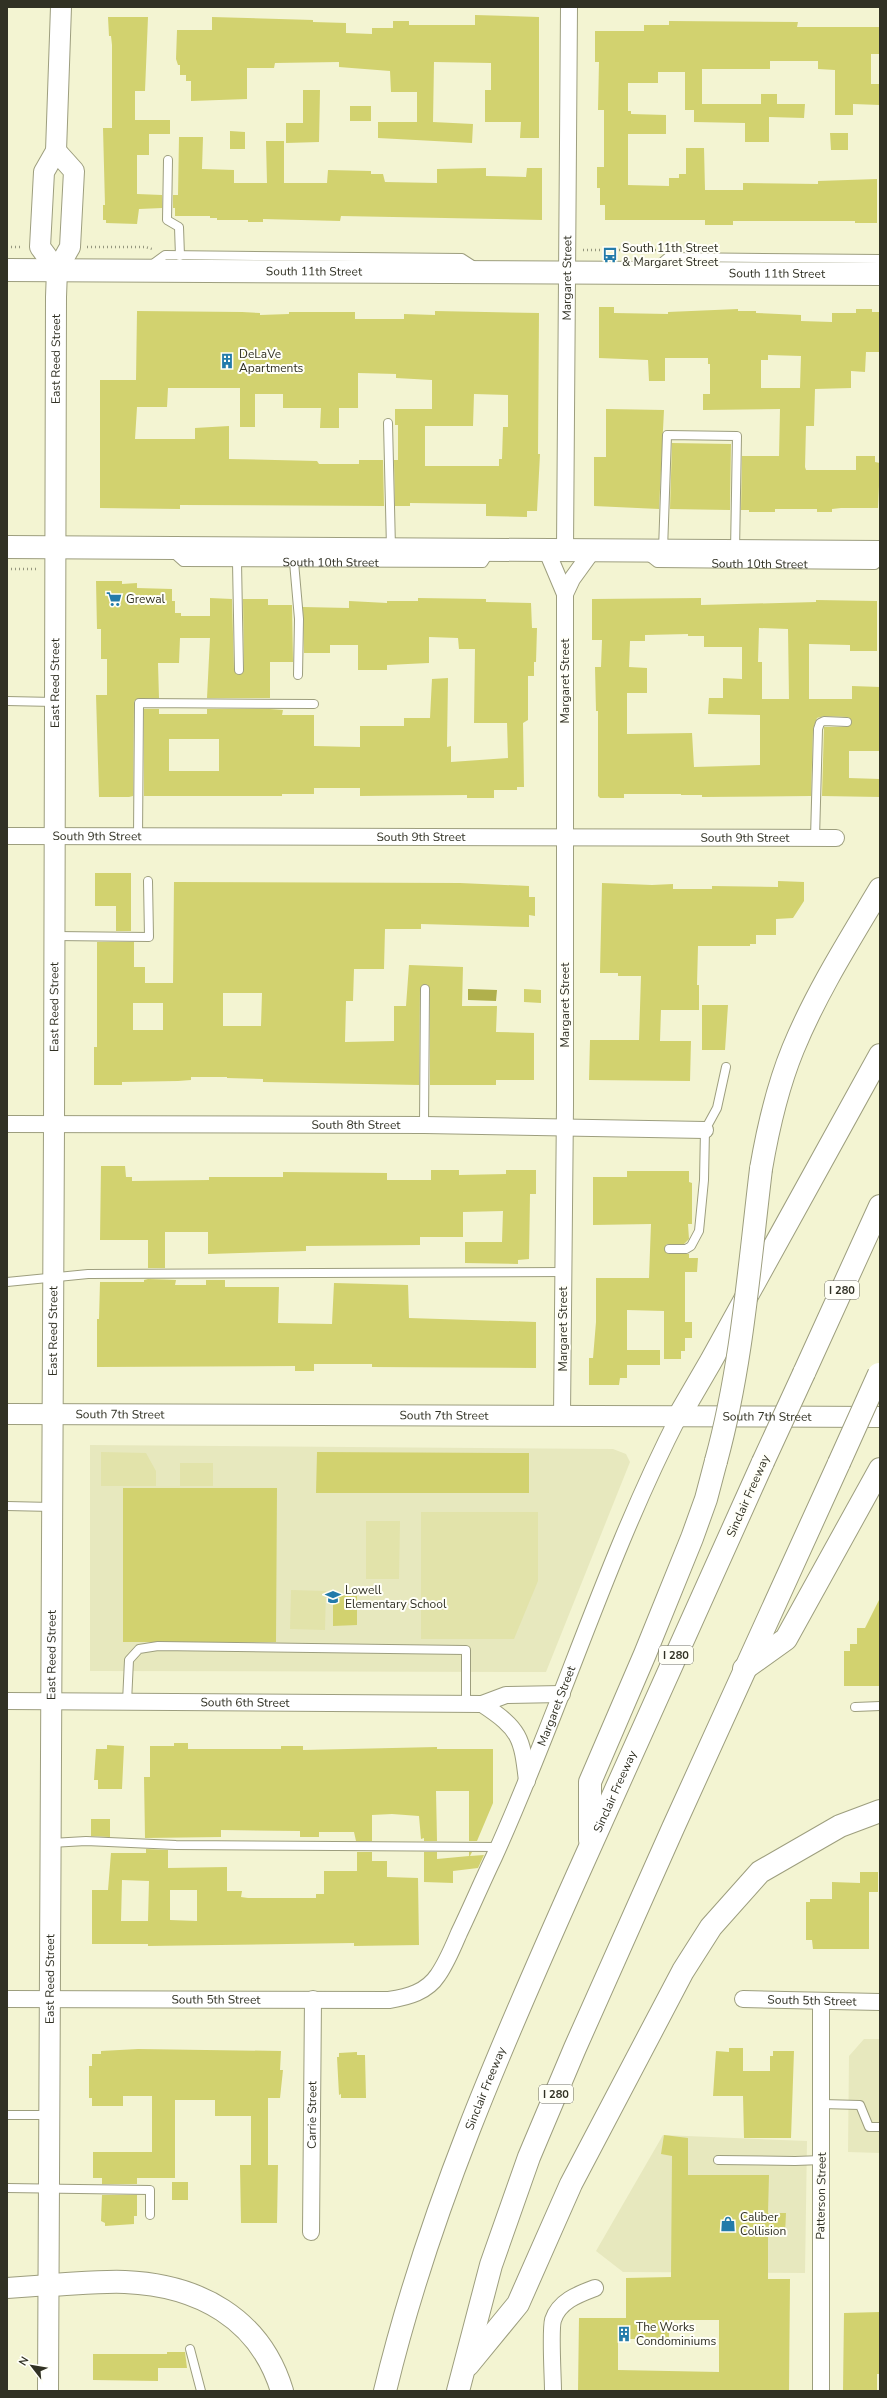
<svg xmlns="http://www.w3.org/2000/svg" width="887" height="2398" viewBox="0 0 887 2398" font-family="'Nunito Sans',sans-serif">
<style>
.built{fill:#e7e8be}
.green{fill:#e2e3aa}
.water{fill:#b0b04c}
.building{fill:#d2d26f;fill-rule:evenodd}
.lines{fill:none;stroke-linecap:round;stroke-linejoin:round}
.service-casing{stroke:#9d9e7e;stroke-width:10}
.minor-casing{stroke:#9d9e7e;stroke-width:18}
.tertiary-casing{stroke:#9d9e7e;stroke-width:22}
.secondary-casing{stroke:#9d9e7e;stroke-width:24}
.motorway-casing{stroke:#9d9e7e;stroke-width:24}
.path{stroke:#95967e;stroke-width:2.5;stroke-dasharray:1 3;stroke-linecap:butt}
.service{stroke:#fff;stroke-width:8}
.minor{stroke:#fff;stroke-width:16}
.tertiary{stroke:#fff;stroke-width:20}
.secondary{stroke:#fff;stroke-width:22}
.motorway{stroke:#fff;stroke-width:22}
.motorway-bridge-casing{stroke:#9d9e7e;stroke-width:24;stroke-linecap:butt}
.motorway-bridge{stroke:#fff;stroke-width:22}
.labels{text-anchor:middle;dominant-baseline:central;stroke-width:4;stroke-linejoin:round;paint-order:stroke}
.shield{fill:#fffff8;stroke:#6f6f64;stroke-width:1}
.shield-label{font-size:11px;font-weight:bold;fill:#313124}
.poi-label{font-size:12px;fill:#313124;stroke:#fffff8;text-anchor:start}
.street-label{font-size:12px;fill:#313124;stroke:#fffff8}
</style>
<rect width="100%" height="100%" fill="#f3f4d2"/>
<path class="built" d="M90 1445 613 1449 626 1454 630 1462 546 1672 90 1671Z
M864 2039H880V2153L848 2152 849 2056Z
M663 2135 807 2141 805 2273 623 2272 596 2251Z"/>
<path class="green" d="M101 1452 146 1453 156 1471V1486H101Z
M180 1463H213V1486H180Z
M421 1512H538V1581L514 1639H421Z
M366 1521H400L399 1579H366Z
M291 1590 326 1591 325 1630 290 1629Z"/>
<path class="water" d="M468 989 497 990 496 1001 468 1000Z"/>
<path class="building" d="M475 15 539 17V138H520L521 122H485V90H491V63L434 62 433 122 473 124 472 143 378 138V122H417V92H391L390 71 339 67V62L275 63 274 68H247V99L191 101V81H186V75H180V65H178L176 59 177 30H212V17L313 20V22L346 23V33L372 34V28H393V21H409V25H475Z
M108 17H148L145 91H135V120H170V134H149V155H137V194L162 195V208L139 209 137 224 106 223V220H103V205H105L103 128H112V45L111 36H109Z
M669 21 798 22 797 27H880V54H871V84H880V105L853 104V115H835V70L818 69V61H770V69H702V104H761V94H777V104H805L804 118 769 117V142H745V123L694 122V110H685V72H658V83H628V111H631V114L666 115V134H628V185L669 186V178H679V174H686V148H704L705 190H743V183L818 184V181L877 179V223H855V221H733V225H705V220H605V205H600V188H597V167H604V110H598L599 62H595V31H644V25H669Z
M303 90H320L319 142 286 143V123H303Z
M350 106H371V121H350Z
M230 131 245 132V149H230Z
M830 133H848V150H831Z
M179 137H203L202 169 234 170V183H267L266 141H284V183H327L328 170 371 171V174H383L385 182 437 183V169L486 168V176L526 177 527 168H542V220L341 216 340 221 263 219V222H248V220H217V218H210V216H175V208H173V195H178Z
M599 307H614V313L668 314V312L738 309V311H756V313L801 315V321L832 322V313H856V309H872V312H880V352H866L865 372 851 371V388L815 389 814 426H806L805 467 806 470H856V456H875V462L880 463 878 508H841L832 509V512H817V509H775V512H749V510H741L742 456H779L780 409 703 410V394H710V364H708V358H665V381H649L648 360 599 358ZM768 355 801 356 800 388H761V360H768Z
M137 311 242 312 260 313V315L289 314V312H355V319H404V314L435 315V311L539 313 538 454H540L537 511H527V517L486 516V504L410 503V506H395L394 460H398V425H395V409H432V380L396 378V374L358 373V408H339V428H320L321 408H283V394H255V427H240V388H168L167 407H137L135 439H195V428L229 426V459L317 461 319 464H359V460H383L384 506 180 505V509L100 508V380H136ZM474 394 508 395V427H503L502 459H499V466H425V426H473Z
M606 409 664 410 659 509 594 506V457H606Z
M672 443 731 444 730 510 670 509Z
M96 581H122V584L137 583V588L172 589V601H175V613H181V616H210V598L232 599 234 670 239 675 244 670 243 599H268V605H292L293 662H270V698H207L210 638H180L179 663H158L159 698H139L134 701 133 796 129 797H99L96 695H107V659H101V629H97Z
M418 598 486 599V602L531 603 532 628H537L536 662H534V676H528V720L523 723 524 787H517V790H494V798H467V795L360 796V788H314V794H282V796H144V709H159V714H207V709H270L283 710 282 715H314V746L360 747V726H404V718H430L432 679 448 678 447 747 451 746V762L508 758 507 723H474L475 649H459L458 638 429 637V663L387 665V670H358V645H330V653H304L303 607 349 608V601L387 603V601H418ZM169 739H219V771H169Z
M701 598V605L816 602V600L877 601V651H850V645L809 644V699H852V686L880 687V751H849V778L880 779V797L822 796 824 727H847L852 722 848 717 824 716 817 718 813 729 811 796 702 797V795H681V794H624V798H600L598 796V711H596L595 667H601L602 640H592V599ZM759 628 788 629 789 699H762V662H758ZM688 634V636H704V647H742V679L723 678V698H709L708 714 760 715V765L694 767 692 733 627 734V693H647V668L629 667 630 641H645V635Z
M95 873H131V931H116V906H95Z
M778 881 804 882V901L793 918 776 919V935H756V944H750V946H698L697 985H699V1010H661L660 1041H691L690 1081 589 1080 590 1040H639L641 976H618V973H600L602 883 652 885 673 884V889H712V886L778 887Z
M174 882 460 883 529 886V897H535V916L529 915V927L421 924V929H385L384 969H354L353 1001H346L345 1042 394 1041V1006H406L409 965 463 967 462 1006H497L496 1032 534 1033V1080H496V1085H430V989L425 984 420 989 419 1085 263 1082V1079L227 1078V1077H191V1080L178 1081 122 1082V1085H94V1047H97V942H134V967H145V983H173ZM223 993H262L261 1026H223ZM133 1003H163V1030H133Z
M524 989 541 990V1003L524 1002Z
M702 1005H728L725 1050H702Z
M101 1166H125L126 1177H132V1181L209 1180V1177H283V1172L387 1173V1180H431V1170H459V1175L506 1174V1170H536V1194H530L529 1259 518 1260V1264L465 1263V1242H502L503 1211 463 1212V1237H420V1245L306 1246V1251L208 1254V1232H165V1268H148V1240H100Z
M627 1171H689V1182L692 1183V1224H688L689 1239 684 1244H667L664 1249 669 1254H689V1258H698L697 1272H685V1322H692V1338H685V1351H681V1359H664V1311L627 1310V1350H660V1365H627V1378H620L619 1385H589V1358H593L596 1322V1278H649L651 1224 593 1225V1177H627Z
M148 1279 176 1280 175 1285H206V1280H225V1287H279L278 1323 332 1324 334 1283 408 1285 409 1318 536 1322V1368L372 1367V1364H314V1371H295V1366L97 1367V1319H99L100 1282H144V1280Z
M317 1452 529 1453V1493H316Z
M123 1488H277L276 1642H123Z
M333 1595H357V1625L333 1626Z
M880 1598V1686H844V1651H850V1644H857V1628H865Z
M174 1743H188V1749H281V1746H303V1750L437 1747V1749H493V1803L477 1841H469V1791H436L437 1841H424V1838L421 1839 419 1816 392 1814 372 1815V1841H356L354 1832H319V1837H300V1831L221 1830V1837L145 1838 144 1777H150V1746H174Z
M107 1745 124 1746 122 1789H98V1780H94L96 1749H107Z
M91 1819H110V1837L91 1836Z
M146 1849 168 1850V1868L227 1867V1891H242L241 1897 248 1898H316V1894H324V1871H357V1852H372V1861H387V1877L418 1878 419 1945 354 1946V1943L148 1946V1944H92V1890H108L111 1853H146ZM122 1880 149 1881 148 1921H121ZM170 1890H197V1921L170 1920Z
M424 1852H437V1859L469 1856V1852H472L470 1856 484 1855 478 1868 453 1871V1883L424 1882Z
M860 1872H878V1892H869V1949H813L812 1940H806V1902H810V1899H832V1882L860 1883Z
M729 2048H743V2071H770V2056H773V2051H794L791 2138H744L743 2096H713L716 2051 729 2052Z
M138 2049 281 2051 280 2070H283L280 2098H268V2165H278L277 2223H241L240 2165H251V2116H215V2100H175V2178H137V2184H102V2178H93V2152H152V2096H123V2106H92V2098H89V2066H92V2054H101V2051Z
M357 2052V2055H365L366 2098H341V2094L339 2095 337 2057H339V2053Z
M664 2135 688 2138V2175H769L768 2213H786L785 2234H768V2279H790L789 2391H578L579 2318H626V2278L671 2277 672 2156 661 2154ZM669 2320H719V2372L618 2370V2339H669Z
M172 2182H188V2200H172Z
M102 2195H137V2216H134V2224L105 2226V2223L101 2221Z
M880 2312V2374H877V2391H843L844 2313Z
M167 2352H185L187 2368H158V2381L93 2380V2354H167Z"/>
<g class="lines">
<defs>
<g id="service">
<path d="M168 160 167 220 179 227 180 256"/>
<path d="M150 266 165 255 462 258 476 267"/>
<path d="M655 268 668 257 880 259"/>
<path d="M388 423 391 548"/>
<path d="M663 550 667 435 737 436 735 551"/>
<path id="s1" d="M173 553 183 562 483 563 490 552"/>
<path id="s2" d="M648 556 657 563 875 565 880 561"/>
<path d="M237 562 239 670"/>
<path d="M294 562 299 619 298 675"/>
<path d="M7 701 54 702"/>
<path d="M138 837 139 703 314 704"/>
<path d="M815 838 818 729 820 723 824 721 847 722"/>
<path d="M55 936 149 937 148 881"/>
<path d="M424 1125 425 989"/>
<path d="M669 1249H686L691 1246 699 1231 704 1180 705 1130 717 1108 726 1067"/>
<path d="M7 1282 88 1274 563 1272"/>
<path d="M7 1506 52 1507"/>
<path d="M127 1702 129 1660 139 1649 158 1646 466 1650V1704"/>
<path d="M855 1707 880 1706"/>
<path d="M51 1843 86 1841 176 1845 498 1847"/>
<path d="M822 2104 860 2105 869 2127H880"/>
<path d="M7 2115H49"/>
<path d="M718 2160 795 2161 822 2160"/>
<path d="M7 2188 150 2190V2215"/>
<path d="M190 2349 201 2391"/>
</g>
<g id="minor">
<path d="M546 549 565 594V1105L562 1416"/>
<path id="s3" d="M565 549 569 7"/>
<path d="M565 594 572 579 593 550"/>
<path id="s4" d="M7 836 836 838"/>
<path id="s5" d="M7 1124 424 1125 705 1130"/>
<path id="s6" d="M7 1701 482 1704 506 1695 562 1694"/>
<path d="M482 1704C520 1729 522 1737 527 1781"/>
<path id="s7" d="M7 1999 389 2000C408 1997 427 1992 438 1975 447 1962 453 1947 459 1933 471 1908 482 1882 494 1857 560 1712 606 1558 679 1416"/>
<path id="s8" d="M743 1999 880 2002"/>
<path id="s9" d="M311 2232 313 1999"/>
<path d="M553 2391C553 2377 550 2331 553 2320 559 2301 579 2294 595 2288"/>
<path d="M821 2391V2001"/>
</g>
<g id="tertiary">
<path d="M57 270 40 247 44 172 56 151 61 7"/>
<path id="s10" d="M7 1414 880 1417"/>
<path d="M7 2288 49 2285"/>
<path id="s11" d="M48 2391 54 1125 56 297 57 270 70 247 74 171 56 151"/>
</g>
<g id="secondary">
<path id="s12" d="M7 270 880 274"/>
<path d="M7 547 880 552"/>
</g>
<g id="motorway">
<path d="M761 1169C768 1128 777 1088 793 1049 816 993 849 941 880 889"/>
<path d="M804 1373 880 1206"/>
<path d="M679 1416 711 1361 880 1055"/>
<path d="M744 1669 786 1639 880 1469"/>
<path d="M590 1840V1782L645 1654 692 1538 706 1499 716 1461"/>
<path d="M49 2285C74 2284 100 2281 125 2282 198 2285 260 2318 282 2391"/>
<path d="M468 2365 518 2304 571 2184 683 1971 711 1927 760 1872 840 1826 880 1811"/>
<path id="s13" d="M385 2391C428 2212 502 2044 577 1876 639 1738 701 1600 763 1462"/>
<path d="M458 2391 491 2265 529 2157 575 2048 673 1828 839 1463"/>
</g>
</defs>
<use href="#service" class="service-casing"/>
<use href="#minor" class="minor-casing"/>
<use href="#tertiary" class="tertiary-casing"/>
<use href="#secondary" class="secondary-casing"/>
<use href="#motorway" class="motorway-casing"/>
<path class="path" d="M7 247H22
M87 247H145L152 249
M583 250H658
M7 569H36"/>
<use href="#service" class="service"/>
<use href="#minor" class="minor"/>
<use href="#tertiary" class="tertiary"/>
<use href="#secondary" class="secondary"/>
<use href="#motorway" class="motorway"/>
<defs>
<path id="motorway-bridge" d="M716 1461C742 1366 749 1268 761 1169
M763 1462 804 1373
M839 1463 879 1374"/>
</defs>
<use href="#motorway-bridge" class="motorway-bridge-casing"/>
<use href="#motorway-bridge" class="motorway-bridge"/>
</g>
<defs>
<symbol id="bus-bare" viewBox="-9 -9 18 18"><path d="M-5-6H5V4H4V6H2V4H-2V6H-4V4H-5ZM-3.5-4V0h7V-4ZM-3.5 1.2v1.5H-2V1.2ZM2 1.2v1.5H3.5V1.2Z" fill="#237baa" stroke="#fffff8" stroke-width="2.5" paint-order="stroke"/></symbol>
<symbol id="building-bare" viewBox="-9 -9 18 18"><path d="M-4-6H4V6H1V3H-1V6H-4ZM-2.5-4.3h1.7v1.8h-1.7ZM.8-4.3h1.7v1.8H.8ZM-2.5-1h1.7V.8h-1.7ZM.8-1h1.7V.8H.8Z" fill="#237baa" stroke="#fffff8" stroke-width="2.5" paint-order="stroke"/></symbol>
<symbol id="supermarket-bare" viewBox="-9 -9 18 18"><path d="M-6-5.5h2.5l.6 2H6L4.5 2H-2.5L-4.4-4H-6ZM-1.5 3.2a1.3 1.3 0 1 0 .1 0ZM3 3.2a1.3 1.3 0 1 0 .1 0Z" fill="#237baa" stroke="#fffff8" stroke-width="2.5" paint-order="stroke"/></symbol>
<symbol id="school-bare" viewBox="-9 -9 18 18"><path d="M0-5L7-2L0 1L-7-2ZM-4 1L0 2.5L4 1V4Q0 6-4 4Z" fill="#237baa" stroke="#fffff8" stroke-width="2.5" paint-order="stroke"/></symbol>
<symbol id="shop-bare" viewBox="-9 -9 18 18"><path d="M-5-2.5h2.3a2.7 3.5 0 0 1 5.4 0H5L5.5 6h-11ZM-1.5-2.5h3a1.5 2.3 0 0 0-3 0Z" fill="#237baa" stroke="#fffff8" stroke-width="2.5" paint-order="stroke"/></symbol>
</defs>
<g fill-rule="evenodd">
<use href="#bus-bare" x="599" y="244" width="22" height="22"/>
<use href="#building-bare" x="216" y="350" width="22" height="22"/>
<use href="#supermarket-bare" x="103" y="588" width="22" height="22"/>
<use href="#school-bare" x="322" y="1586" width="22" height="22"/>
<use href="#shop-bare" x="717" y="2213" width="22" height="22"/>
<use href="#building-bare" x="613" y="2323" width="22" height="22"/>
</g>
<g class="labels">
<g class="shield">
<rect x="825" y="1281" width="34" height="18" rx="3"/>
<rect x="659" y="1646" width="34" height="18" rx="3"/>
<rect x="539" y="2085" width="34" height="18" rx="3"/>
</g>
<g class="shield-label">
<text x="842" y="1290">I 280</text>
<text x="676" y="1655">I 280</text>
<text x="556" y="2094">I 280</text>
</g>
<g class="poi-label">
<text x="622" y="248">South 11th Street<tspan x="622" dy="14">&amp; Margaret Street</tspan></text>
<text x="239" y="354">DeLaVe<tspan x="239" dy="14">Apartments</tspan></text>
<text x="126" y="599">Grewal</text>
<text x="345" y="1590">Lowell<tspan x="345" dy="14">Elementary School</tspan></text>
<text x="740" y="2217">Caliber<tspan x="740" dy="14">Collision</tspan></text>
<text x="636" y="2327">The Works<tspan x="636" dy="14">Condominiums</tspan></text>
</g>
<g class="street-label">
<text stroke="none"><textPath href="#s12" startOffset="307">South 11th Street</textPath></text>
<text stroke="none"><textPath href="#s12" startOffset="770">South 11th Street</textPath></text>
<text stroke="none"><textPath href="#s3" startOffset="271">Margaret Street</textPath></text>
<text stroke="none"><textPath href="#s11" startOffset="2032">East Reed Street</textPath></text>
<text stroke="none"><textPath href="#s1" startOffset="161">South 10th Street</textPath></text>
<text stroke="none"><textPath href="#s2" startOffset="114">South 10th Street</textPath></text>
<text transform="translate(565 681) rotate(-90)">Margaret Street</text>
<text stroke="none"><textPath href="#s11" startOffset="1708">East Reed Street</textPath></text>
<text stroke="none"><textPath href="#s4" startOffset="90">South 9th Street</textPath></text>
<text stroke="none"><textPath href="#s4" startOffset="414">South 9th Street</textPath></text>
<text stroke="none"><textPath href="#s4" startOffset="738">South 9th Street</textPath></text>
<text transform="translate(565 1005) rotate(-90)">Margaret Street</text>
<text stroke="none"><textPath href="#s11" startOffset="1384">East Reed Street</textPath></text>
<text stroke="none"><textPath href="#s5" startOffset="349">South 8th Street</textPath></text>
<text transform="translate(563 1329) rotate(-90)">Margaret Street</text>
<text stroke="none"><textPath href="#s11" startOffset="1060">East Reed Street</textPath></text>
<text stroke="none"><textPath href="#s10" startOffset="113">South 7th Street</textPath></text>
<text stroke="none"><textPath href="#s10" startOffset="437">South 7th Street</textPath></text>
<text stroke="none"><textPath href="#s10" startOffset="760">South 7th Street</textPath></text>
<text transform="translate(748 1496) rotate(-66)">Sinclair Freeway</text>
<text stroke="none"><textPath href="#s11" startOffset="736">East Reed Street</textPath></text>
<text stroke="none"><textPath href="#s6" startOffset="238">South 6th Street</textPath></text>
<text stroke="none"><textPath href="#s7" startOffset="733">Margaret Street</textPath></text>
<text stroke="none"><textPath href="#s13" startOffset="643">Sinclair Freeway</textPath></text>
<text stroke="none"><textPath href="#s11" startOffset="412">East Reed Street</textPath></text>
<text stroke="none"><textPath href="#s7" startOffset="209">South 5th Street</textPath></text>
<text stroke="none"><textPath href="#s8" startOffset="69">South 5th Street</textPath></text>
<text stroke="none"><textPath href="#s13" startOffset="319">Sinclair Freeway</textPath></text>
<text stroke="none"><textPath href="#s9" startOffset="117">Carrie Street</textPath></text>
<text transform="translate(821 2196) rotate(-89)">Patterson Street</text>
</g>
</g>
<rect width="887" height="2398" fill="none" stroke="#313124" stroke-width="16"/>
<g transform="translate(32 2366) rotate(301)" stroke="#fffff8" stroke-width="3" paint-order="stroke">
<path d="M0-3L7 15L0 10L-7 15Z" fill="#313124"/>
<text y="-6" font-size="11" font-weight="bold" text-anchor="middle" fill="#313124">N</text>
</g>
</svg>
